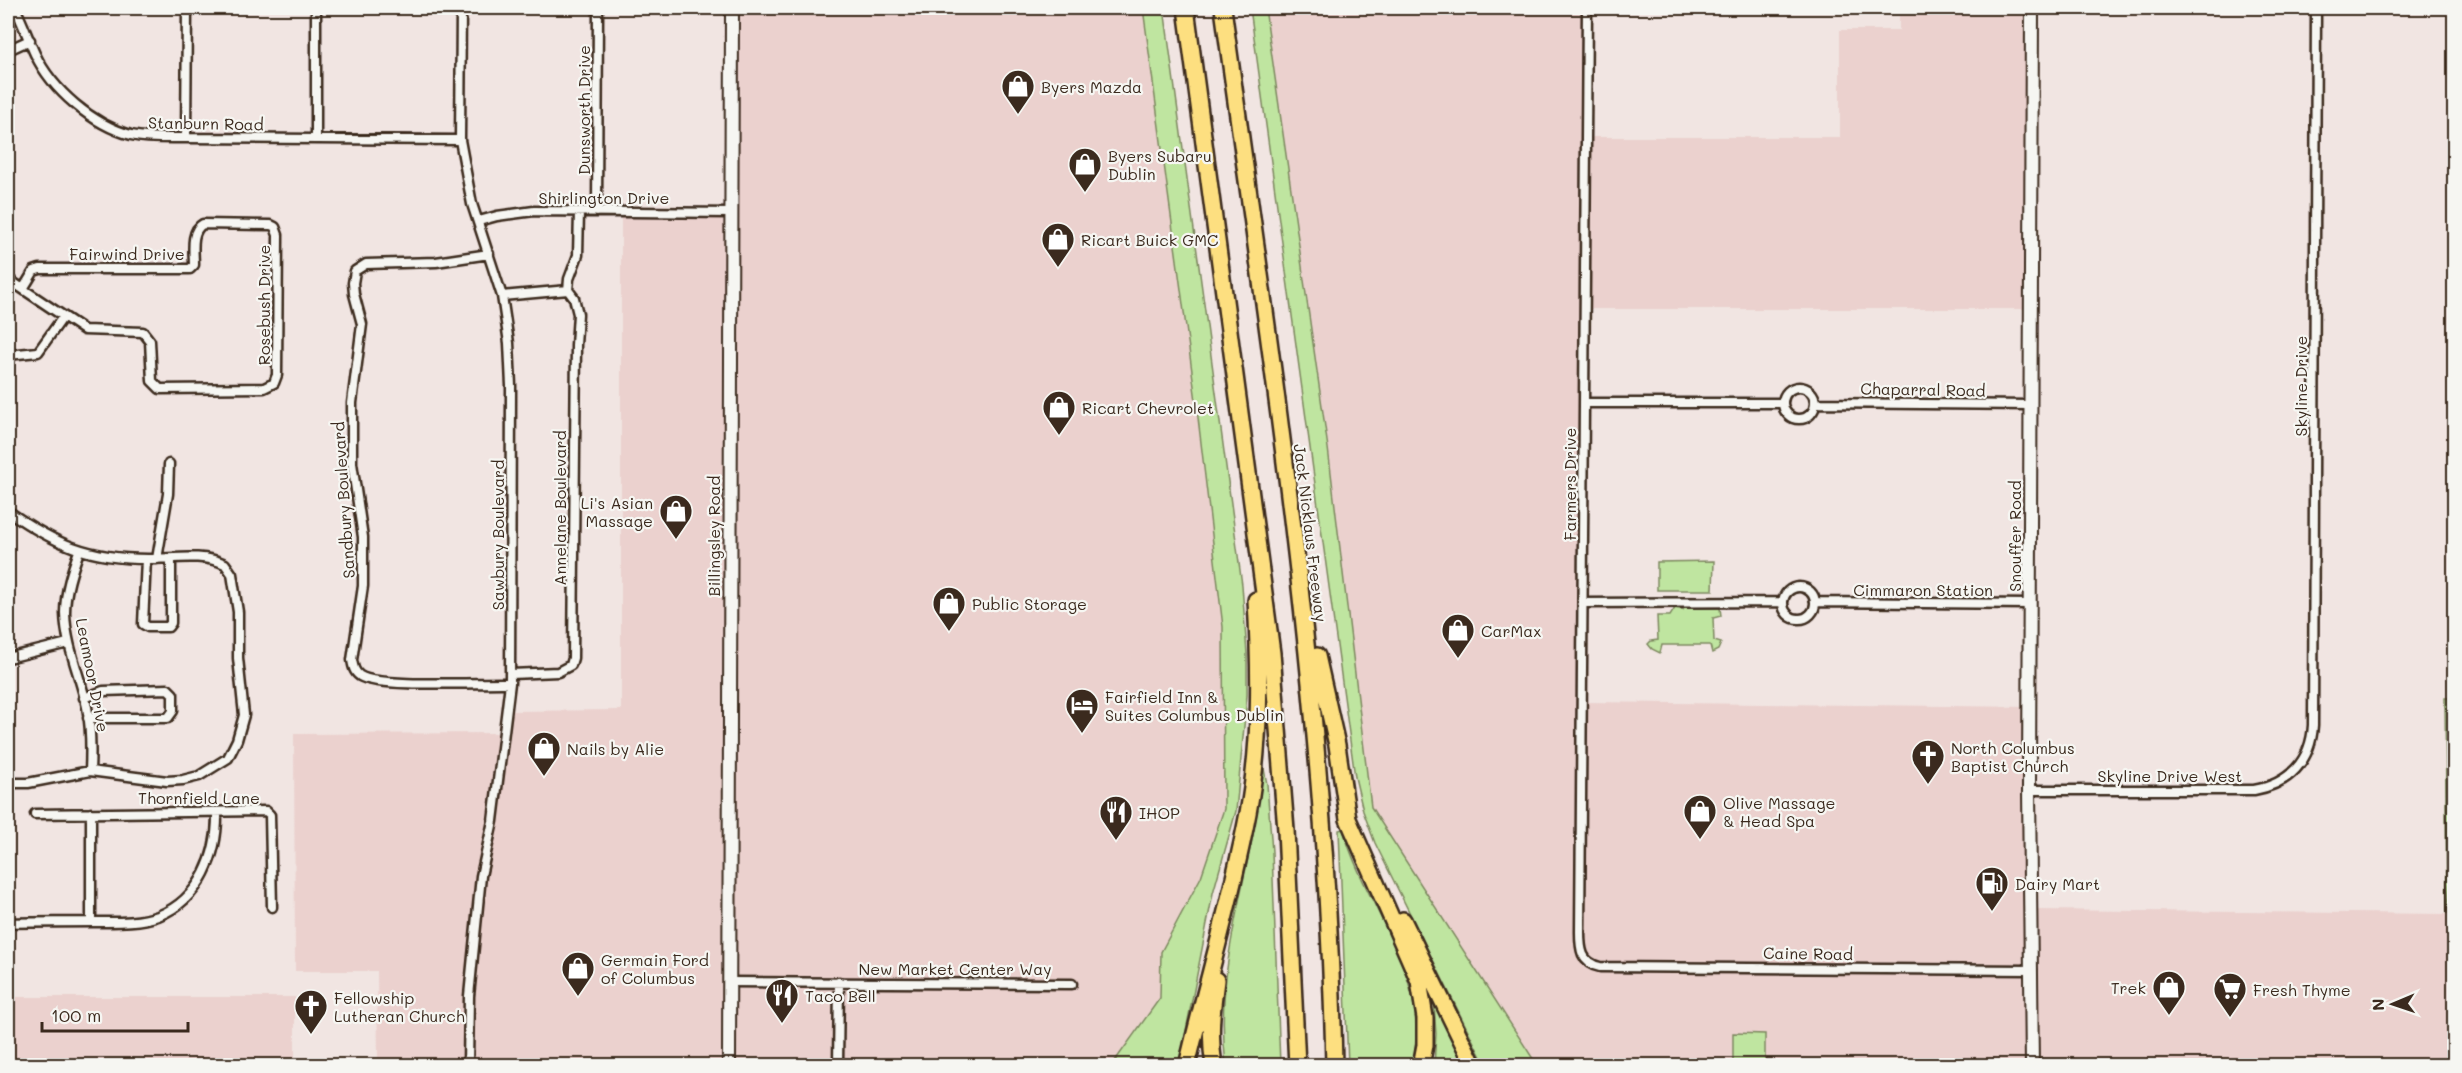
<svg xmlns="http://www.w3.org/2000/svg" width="2462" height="1073" viewBox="0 0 2462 1073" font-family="Mali,sans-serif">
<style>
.built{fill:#ebd1ce}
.green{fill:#bfe5a0;stroke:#7d885f;stroke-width:1.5}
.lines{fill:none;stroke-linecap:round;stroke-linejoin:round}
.street-casing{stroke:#3b2a1e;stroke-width:13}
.secondary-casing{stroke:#3b2a1e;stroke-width:16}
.highway-casing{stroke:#3b2a1e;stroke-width:20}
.street{stroke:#f6f6f2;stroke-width:8}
.secondary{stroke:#f6f6f2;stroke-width:12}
.highway{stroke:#fddf80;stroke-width:15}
.labels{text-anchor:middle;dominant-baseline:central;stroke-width:4.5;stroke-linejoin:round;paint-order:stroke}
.poi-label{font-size:16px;fill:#3b2a1e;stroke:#f6f6f2;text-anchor:start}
.street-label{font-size:16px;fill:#3b2a1e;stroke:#f6f6f2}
</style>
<rect width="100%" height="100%" fill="#f1e5e2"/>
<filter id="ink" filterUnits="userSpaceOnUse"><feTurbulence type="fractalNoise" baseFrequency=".0167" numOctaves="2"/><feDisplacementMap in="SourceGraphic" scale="12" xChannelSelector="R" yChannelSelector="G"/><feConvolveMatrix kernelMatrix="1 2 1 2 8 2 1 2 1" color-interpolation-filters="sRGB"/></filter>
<g filter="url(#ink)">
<path class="built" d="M732 8H1143L1196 401 1223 627 1224 809 1201 877 1161 952 1160 998 1112 1065H378L377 971H295L294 734 503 733 506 711 621 710V212H731Z
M1265 8H1588L1589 137H1840V30H1899V15H2034V309H1585L1584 702 2034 707V910L2447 914V1065H1537L1371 808 1328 448Z
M8 997H295V1065H8Z"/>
<path class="green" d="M1143 8H1164L1242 585 1247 654V695L1236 811 1213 893 1179 1066 1112 1065 1160 998 1161 952 1201 877 1224 809 1223 627 1196 401Z
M1250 8H1265L1328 448 1371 807 1537 1065H1485L1375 843 1363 811 1355 777Z
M1714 561 1713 590H1657V562Z
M1675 608 1683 610 1684 608H1720L1721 616 1713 618 1714 641 1721 643 1718 650 1712 653 1710 645H1662L1660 653 1652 649 1648 644 1651 641 1658 640 1657 616H1670Z
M2445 698H2454V847L2447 914Z
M1263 764 1267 784 1272 852 1280 1065H1226C1215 982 1240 905 1255 823 1259 804 1260 784 1263 764Z
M1343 829C1367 913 1431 973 1413 1065H1348L1339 830Z
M1437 1004 1466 1065 1434 1066 1436 1034 1434 1005Z
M1733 1033 1765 1034V1065H1733Z"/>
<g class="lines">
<defs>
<path id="street" d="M15 8C23 23 28 39 35 54 52 90 93 125 131 135 149 139 168 138 186 138L460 140
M461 8 460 140 472 204 502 296 509 343 511 386 510 683 493 821 481 876 469 996 468 1066
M1587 8 1580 932C1580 949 1581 963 1600 967L2032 970
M8 50 30 40
M186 138 187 8
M316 139V8
M597 212 598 8
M479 221 497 216 534 211 731 213
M489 254 436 262 366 264 355 271 353 283 354 294 362 324 352 403V463L363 537V586L352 660C353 666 354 672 360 676 379 688 482 682 510 683
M8 279 84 330 143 332 150 341 152 381 160 389 264 388 274 383 277 375 278 235 275 227 271 225 203 224C190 231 194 252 194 265L190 269H40L34 271 23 289
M502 296 568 290
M8 355 38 352 63 317
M1783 403a16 16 0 1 1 32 0a16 16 0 1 1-32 0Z
M1584 403H1782
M1815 403 2031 405
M8 511C55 544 89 559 148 559 174 559 201 553 225 564L232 574 238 612V658L244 715 237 740 228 758 199 776 183 780 167 781 90 771 28 783H8
M79 551C72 571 65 592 65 613 66 647 80 675 87 707 91 728 91 750 90 771
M146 559 143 624 148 627H168L171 623V559
M157 559 168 494 169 464
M1783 603a16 16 0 1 1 32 0a16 16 0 1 1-32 0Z
M1815 602 2030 604
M1583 603 1783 602
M8 658 68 643
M511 674 558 672 571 665 573 658 576 345 578 314 574 298 568 290 569 279 578 255 579 212
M84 698 103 691 168 689 173 694V711L168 718H88
M2029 790H2254C2289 784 2311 761 2313 725L2316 8
M91 813V922
M35 814 266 811 270 815 272 907
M8 923C36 922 65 922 94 922 115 922 139 923 158 916 201 899 218 854 217 812
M729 982 1072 984
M838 1066 839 982"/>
<path id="secondary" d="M729 1066 732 8
M2032 1066 2029 790 2032 8"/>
<path id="highway" d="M1186 8 1272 653 1286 830 1297 1066
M1223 8C1271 359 1327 710 1334 1066
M1317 656 1337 745 1348 819 1419 981 1425 1018V1045L1421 1066
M1403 920 1474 1066
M1187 1066C1207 981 1232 898 1248 813 1261 743 1260 671 1256 600
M1214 1066C1209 1036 1212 1010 1216 980"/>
</defs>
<use href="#street" class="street-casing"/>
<use href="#secondary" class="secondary-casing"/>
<use href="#highway" class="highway-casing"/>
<use href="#street" class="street"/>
<use href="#secondary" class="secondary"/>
<use href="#highway" class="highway"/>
</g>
</g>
<defs>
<symbol id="shop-pin" viewBox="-11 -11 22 30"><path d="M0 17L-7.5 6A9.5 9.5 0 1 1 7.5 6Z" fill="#3b2a1e" stroke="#f6f6f2"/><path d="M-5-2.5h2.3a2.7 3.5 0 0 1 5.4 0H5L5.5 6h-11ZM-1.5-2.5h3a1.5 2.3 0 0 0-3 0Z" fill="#fff"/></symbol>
<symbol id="hotel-pin" viewBox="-11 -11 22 30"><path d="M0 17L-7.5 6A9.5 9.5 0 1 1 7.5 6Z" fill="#3b2a1e" stroke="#f6f6f2"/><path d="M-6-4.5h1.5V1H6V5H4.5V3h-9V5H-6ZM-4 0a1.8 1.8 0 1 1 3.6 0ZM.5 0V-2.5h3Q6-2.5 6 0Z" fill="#fff"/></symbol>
<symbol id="church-pin" viewBox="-11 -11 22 30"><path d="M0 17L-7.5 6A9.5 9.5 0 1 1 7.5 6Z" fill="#3b2a1e" stroke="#f6f6f2"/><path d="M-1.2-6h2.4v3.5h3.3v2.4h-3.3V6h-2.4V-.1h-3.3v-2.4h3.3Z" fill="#fff"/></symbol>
<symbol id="restaurant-pin" viewBox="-11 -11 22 30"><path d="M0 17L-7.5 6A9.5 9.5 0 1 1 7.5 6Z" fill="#3b2a1e" stroke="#f6f6f2"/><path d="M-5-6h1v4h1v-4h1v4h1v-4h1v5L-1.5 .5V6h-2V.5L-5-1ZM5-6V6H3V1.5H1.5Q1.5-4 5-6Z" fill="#fff"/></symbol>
<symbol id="fuel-pin" viewBox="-11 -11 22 30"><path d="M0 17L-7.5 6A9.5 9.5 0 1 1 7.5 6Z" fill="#3b2a1e" stroke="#f6f6f2"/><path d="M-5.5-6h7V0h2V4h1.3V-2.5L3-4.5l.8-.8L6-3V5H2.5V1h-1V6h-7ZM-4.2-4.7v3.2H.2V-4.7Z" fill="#fff"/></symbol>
<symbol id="supermarket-pin" viewBox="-11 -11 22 30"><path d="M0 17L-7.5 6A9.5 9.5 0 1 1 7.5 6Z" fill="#3b2a1e" stroke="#f6f6f2"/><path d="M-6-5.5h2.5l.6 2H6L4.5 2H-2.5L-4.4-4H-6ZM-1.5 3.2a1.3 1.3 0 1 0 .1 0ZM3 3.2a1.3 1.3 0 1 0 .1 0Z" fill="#fff"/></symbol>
</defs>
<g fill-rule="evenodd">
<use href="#shop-pin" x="999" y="67" width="38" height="52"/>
<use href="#shop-pin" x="1066" y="145" width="38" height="52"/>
<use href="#shop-pin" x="1039" y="220" width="38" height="52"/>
<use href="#shop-pin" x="1040" y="388" width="38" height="52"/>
<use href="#shop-pin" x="657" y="492" width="38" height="52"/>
<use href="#shop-pin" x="930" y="584" width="38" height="52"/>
<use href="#shop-pin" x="1439" y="611" width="38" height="52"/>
<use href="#hotel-pin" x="1063" y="686" width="38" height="52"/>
<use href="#shop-pin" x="525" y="729" width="38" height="52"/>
<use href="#church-pin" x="1909" y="737" width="38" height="52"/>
<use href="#shop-pin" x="1681" y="792" width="38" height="52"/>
<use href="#restaurant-pin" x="1097" y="793" width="38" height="52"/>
<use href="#fuel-pin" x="1973" y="864" width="38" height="52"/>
<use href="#shop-pin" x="559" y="949" width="38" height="52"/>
<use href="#shop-pin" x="2150" y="968" width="38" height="52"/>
<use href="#supermarket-pin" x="2211" y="970" width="38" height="52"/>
<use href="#restaurant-pin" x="763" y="976" width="38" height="52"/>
<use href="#church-pin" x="292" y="987" width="38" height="52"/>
</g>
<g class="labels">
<g class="poi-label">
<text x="1041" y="86">Byers Mazda</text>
<text x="1108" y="155">Byers Subaru<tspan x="1108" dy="18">Dublin</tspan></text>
<text x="1081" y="239">Ricart Buick GMC</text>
<text x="1082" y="407">Ricart Chevrolet</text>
<text x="653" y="502" text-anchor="end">Li's Asian<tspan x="653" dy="18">Massage</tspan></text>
<text x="972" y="603">Public Storage</text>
<text x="1481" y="630">CarMax</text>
<text x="1105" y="696">Fairfield Inn &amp;<tspan x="1105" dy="18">Suites Columbus Dublin</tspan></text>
<text x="1951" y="747">North Columbus<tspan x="1951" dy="18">Baptist Church</tspan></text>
<text x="567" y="748">Nails by Alie</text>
<text x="1723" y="802">Olive Massage<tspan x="1723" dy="18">&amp; Head Spa</tspan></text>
<text x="1139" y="812">IHOP</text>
<text x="2015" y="883">Dairy Mart</text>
<text x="601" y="959">Germain Ford<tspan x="601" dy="18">of Columbus</tspan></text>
<text x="2146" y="987" text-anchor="end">Trek</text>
<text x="2253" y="989">Fresh Thyme</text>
<text x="805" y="995">Taco Bell</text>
<text x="334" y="997">Fellowship<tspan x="334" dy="18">Lutheran Church</tspan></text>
</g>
<g class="street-label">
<text transform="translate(583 110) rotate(-90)">Dunsworth Drive</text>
<text transform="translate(206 123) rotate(1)">Stanburn Road</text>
<text x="604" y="197">Shirlington Drive</text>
<text x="127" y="253">Fairwind Drive</text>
<text transform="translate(263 305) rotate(-90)">Rosebush Drive</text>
<text transform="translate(2300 386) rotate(-90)">Skyline Drive</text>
<text transform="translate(1923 389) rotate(1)">Chaparral Road</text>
<text transform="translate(1569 484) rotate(-90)">Farmers Drive</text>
<text transform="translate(343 500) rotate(-94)">Sandbury Boulevard</text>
<text transform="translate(559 508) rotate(-90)">Annelane Boulevard</text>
<text transform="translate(1311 533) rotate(83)">Jack Nicklaus Freeway</text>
<text transform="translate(497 535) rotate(-90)">Sawbury Boulevard</text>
<text transform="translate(713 536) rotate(-90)">Billingsley Road</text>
<text transform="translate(2014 536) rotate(-90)">Snouffer Road</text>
<text x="1923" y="589">Cimmaron Station</text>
<text transform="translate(93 675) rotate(79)">Leamoor Drive</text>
<text x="2170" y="775">Skyline Drive West</text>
<text x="199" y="797">Thornfield Lane</text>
<text transform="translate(1808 953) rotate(1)">Caine Road</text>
<text x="955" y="968">New Market Center Way</text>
</g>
</g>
<rect width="2462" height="1073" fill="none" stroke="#f6f6f2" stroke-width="30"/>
<rect x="15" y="15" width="2432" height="1043" fill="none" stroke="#3b2a1e" stroke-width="2" filter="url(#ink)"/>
<g transform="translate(2393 1004) rotate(268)" stroke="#f6f6f2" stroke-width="4.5" paint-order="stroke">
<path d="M0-4.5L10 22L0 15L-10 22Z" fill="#3b2a1e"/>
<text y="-9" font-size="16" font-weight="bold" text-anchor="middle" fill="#3b2a1e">N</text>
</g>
<path d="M42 1022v9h146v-9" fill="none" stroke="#3b2a1e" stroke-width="3"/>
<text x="51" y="1022" font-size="18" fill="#3b2a1e" stroke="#f6f6f2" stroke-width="4.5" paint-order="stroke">100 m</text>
</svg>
